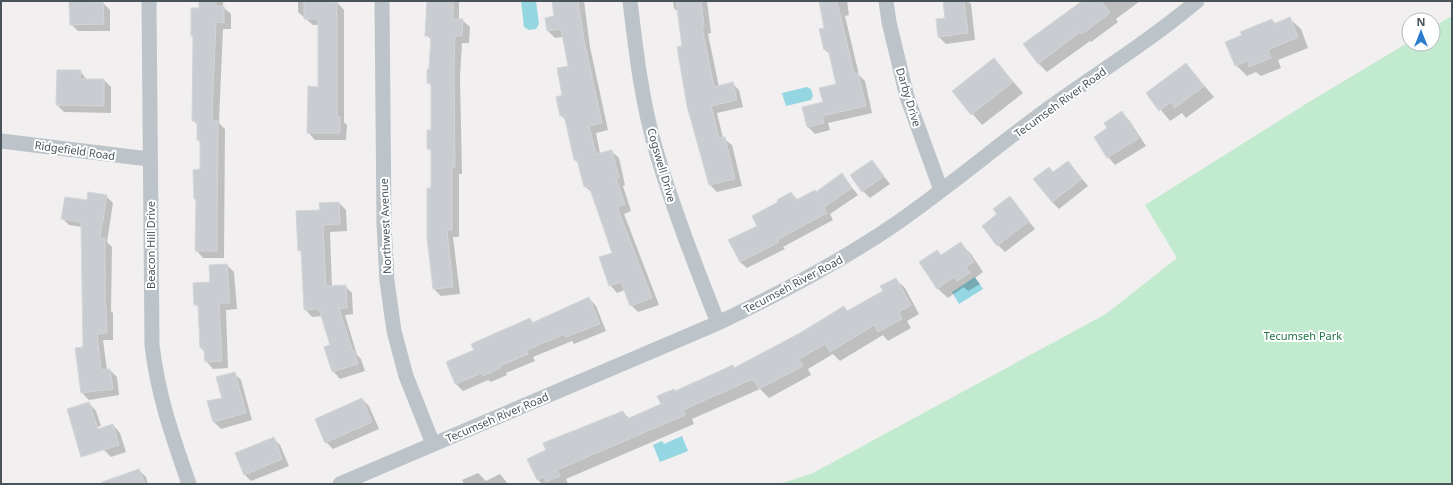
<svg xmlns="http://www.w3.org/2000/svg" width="1453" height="485" viewBox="0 0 1453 485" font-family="'Noto Sans',sans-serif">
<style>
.green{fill:#c2eacf}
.water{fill:#94d6e2}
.shadow{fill:#0003}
.building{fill:#c9ccd1;stroke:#d3d5d9}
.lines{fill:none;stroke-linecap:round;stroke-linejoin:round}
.minor{stroke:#bcc4ca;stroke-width:15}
.labels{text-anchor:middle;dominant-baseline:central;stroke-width:4;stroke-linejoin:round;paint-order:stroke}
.street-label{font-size:11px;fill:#49535a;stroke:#fff}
.park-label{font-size:11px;fill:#217446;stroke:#fff}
</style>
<rect width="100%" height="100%" fill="#f1efef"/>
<path class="green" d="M1452 16V484H779L811 474 1106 314 1177 258 1145 205 1309 102 1409 42V44H1433V27Z"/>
<path class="water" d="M521 1H536L539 24 536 29 529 30 524 27Z
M807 87 811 89 813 96 811 100 786 106 782 93Z
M975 277 983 289 959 304 952 292Z
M682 436 688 451 660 462 653 445 662 441 664 444Z"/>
<path class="shadow" d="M70 1H95V3H103L110 10V31H78L71 24Z
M200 1H223V7L231 14V29H223L220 98 219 123 225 129 224 258H203L196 250 197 200 195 198 201 170V143L198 140V125L193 120 194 38 192 36 200 9Z
M298 1H336L344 10V122L347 125 346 140H315L308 132 319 88V25H313L298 12Z
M426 1H459V20H462L470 27 469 43H462L460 77 462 174H459V237H453L460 294 441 296 434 289 428 238 432 189V153L428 148 432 131V86L428 83 432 40 426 35 428 3Z
M553 1H584L590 47 608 130 596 133 600 153 611 151 619 158 625 185 623 186 631 211 624 214 659 305 638 312 631 305 625 290 617 293 610 285 613 253 592 193 585 186 580 165 575 160 566 121 561 115 569 66 563 37 555 38 548 31 546 18 555 17Z
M673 1H707L711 33 708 34 719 87 732 83 739 90 743 107 717 113 723 138 732 145 742 186 717 192 710 185 697 133 679 13 674 8Z
M820 1H847L849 15 845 16 859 75 865 81 872 113 828 123 830 130 815 134 808 127 803 108 824 103 837 85 831 55 825 50V29Z
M944 1H967L971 4 975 40 946 44 939 37 946 19Z
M1084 1H1140L1116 19 1118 22 1091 42 1090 41 1047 72 1038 63Z
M1290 19 1301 29 1308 48 1278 60 1281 68 1261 76 1256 72 1247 76 1236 65 1243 36 1272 20 1276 24Z
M994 59 1023 93 982 125 953 91Z
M1186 64 1214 97 1186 118 1182 113 1170 121 1147 93Z
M80 71 87 80H104L111 87V113L64 112 57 105Z
M1122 113 1129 120 1146 146 1115 165 1108 157 1095 137 1108 129Z
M872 161 890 184 870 198 863 191Z
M1068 162 1088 186 1059 209 1052 202 1053 173Z
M842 175 858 195 830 214 833 220 783 247 785 249 747 268 740 262 758 226 780 203 791 193 798 200 816 193Z
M106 196 113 203 107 242 112 247 111 311 113 313V340H103L107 370H110L117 377 119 395 89 400 82 393 84 348 82 227 69 225 62 218 88 201Z
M1010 198 1035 229 1005 252 998 245 999 215Z
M339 203 346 210 347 231 330 232 332 287 345 286 352 293 353 314 345 315 357 355 361 359 365 371 340 379 333 371 332 346 323 316 312 317 305 309 302 253 299 250 321 211Z
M961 244 971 254 983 272 975 278 980 284 968 291 964 287 948 298 937 288V251L942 256Z
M227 265 234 272 237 309 226 310 228 368 213 369 206 361 205 352 201 348 199 308 195 304Z
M895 279 905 288 919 314 907 321 911 328 888 341 883 335 840 361 833 354 808 369 811 375 769 398 760 389 692 419 694 424 566 479 568 484H542L537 479 547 450 544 443 623 412 630 419 663 405 675 392 732 366 735 369 800 334 844 307 848 311 884 291Z
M589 298 596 306 606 331 574 344 572 341 533 357 535 361 506 373 507 375 491 382 488 380 463 391 456 384 447 363 476 351 530 319 534 323Z
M234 373 241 380 252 420 221 429 214 422Z
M362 399 369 406 379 429 333 449 326 442Z
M89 403 96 411 101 426 79 431Z
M113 425 120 433 126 452 111 457 104 450Z
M273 438 280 445 289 466 251 481 244 474Z
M139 470 146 477 148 484H116Z
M478 473 486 481 500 474 508 484H464L462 480Z"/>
<path class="building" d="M69 1 103 2 104 24 70 25Z
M199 1H216V6H224V23L216 22 213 91 212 121H218L217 251H195L196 199H194L193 170 200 169V140H197V121H192L193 36H191V8H199Z
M304 1 337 2V116L340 117V133H307L308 86 318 87V19H304Z
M427 1H453V19H463L462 36H455L454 69 455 167H452V230H447L453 287 433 289 427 238V188H431V149H427V130H431V83H427V69H429L431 36H425Z
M552 1H578L584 40 602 123 589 126 596 154 612 150 619 178 616 179 625 204 617 207 652 298 630 306 621 282 609 286 599 257 612 253 589 186 584 187 577 160H574L564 115 560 116 556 97 562 95 557 68 568 66 561 29 547 31 545 18 554 16Z
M676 1H701L704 26 702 27 714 87 733 82 737 100 711 106 719 138 725 137 735 179 709 185 687 106 677 47 682 46Z
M819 1H837L854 74 858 73 866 106 822 116 824 123 807 127 802 107 823 102 819 88 836 84 828 49 824 50 819 29 824 28Z
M943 1H964L968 33 938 37 936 19 945 18Z
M1082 1H1101L1110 13 1082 34 1080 32 1038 64 1023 44Z
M1290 17 1298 37 1268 50 1271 58 1249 67V60L1235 66 1225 42 1242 35 1240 32 1272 19 1274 24Z
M994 58 1013 82 971 115 952 91Z
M1186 63 1204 86 1175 108 1171 102 1159 111 1146 93Z
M57 70H81L80 79H104V106L56 105Z
M1122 111 1139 138 1107 158 1094 137 1107 128 1104 123Z
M872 160 884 176 862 192 850 175Z
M1068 161 1082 179 1052 202 1033 179 1049 167 1053 172Z
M842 173 852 188 824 207 827 213 777 240 779 242 740 262 728 240 757 226 752 216 778 202 777 200 791 192 796 200 815 190 816 192Z
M88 192 107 195 100 238H105V305H106L107 333 97 334 101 370 110 369 113 389 81 393 75 348 83 347 81 222 61 219 65 197 87 200Z
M1010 196 1029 221 997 246 982 226 997 214 993 209Z
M339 202 340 224 323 225 326 286 346 285 347 308H339L352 350H354L358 364 332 372 324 347 330 345 319 309 304 310 301 250 298 251 296 211 320 210 319 203Z
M961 242 974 262 966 267 970 273 957 281 954 277 937 289 919 262 937 250 941 255Z
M227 264 230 303H219L222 361 205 362 204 348H200L198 305H194L193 283 210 282 209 265Z
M896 278 911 305 899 312 902 319 878 332 874 325 830 352 825 344 799 359 803 366 759 389 753 379 683 410 685 415 557 470 560 476 546 482 544 477 537 480 527 459 546 450 543 443 623 411 627 419 661 404 657 396 674 389 675 391 733 365 734 368 800 333 844 306 847 311 883 291 880 286Z
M589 297 600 324 566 337 565 334 527 350 528 354 500 366V368L483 376 482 373 455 384 446 362 474 350 471 344 530 318 532 323Z
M235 372 246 413 213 422 207 401 222 398 216 377Z
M362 398 372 422 325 443 315 419Z
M89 402 98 429 113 424 119 445 81 457 67 409Z
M274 437 282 459 244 475 235 453Z
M139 469 145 484H102V482Z"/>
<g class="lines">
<path class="minor" d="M149 1 152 345C158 396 172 435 189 484
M382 1 384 224 387 281 394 331 406 376 433 444
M630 1C636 52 642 104 657 154 674 211 696 267 718 323
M886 1 889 22 907 97 941 190
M1 141 149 159
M340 484 718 323C779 294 838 263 894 225 949 187 999 144 1053 105 1101 71 1152 39 1197 1"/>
</g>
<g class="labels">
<g class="street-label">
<text transform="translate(909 97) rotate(73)">Darby Drive</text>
<text transform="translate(1060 102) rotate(-36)">Tecumseh River Road</text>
<text transform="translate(75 150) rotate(8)">Ridgefield Road</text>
<text transform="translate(662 165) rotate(74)">Cogswell Drive</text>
<text transform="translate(385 226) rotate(-92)">Northwest Avenue</text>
<text transform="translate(150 245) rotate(-90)">Beacon Hill Drive</text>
<text transform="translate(793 284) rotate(-28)">Tecumseh River Road</text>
<text transform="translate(497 417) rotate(-23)">Tecumseh River Road</text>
</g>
<g class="park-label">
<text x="1303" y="335">Tecumseh Park</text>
</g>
</g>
<rect width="1453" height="485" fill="none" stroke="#49535a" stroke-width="4"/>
<g transform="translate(1421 32)"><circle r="19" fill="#ffffff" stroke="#b6babd"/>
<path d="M0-3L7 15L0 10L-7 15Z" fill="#2d7bcd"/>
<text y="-6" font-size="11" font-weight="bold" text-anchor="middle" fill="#49535a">N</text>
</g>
</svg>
